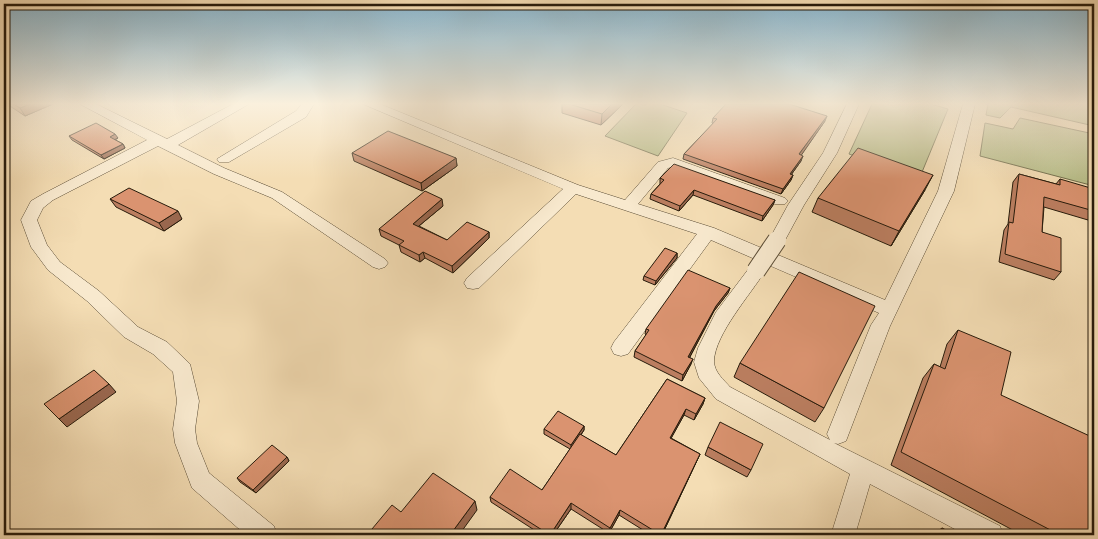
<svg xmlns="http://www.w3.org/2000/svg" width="1098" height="539" viewBox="0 0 1098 539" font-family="'IM FELL Great Primer',serif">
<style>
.green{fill:#bbc18d;stroke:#716e4c}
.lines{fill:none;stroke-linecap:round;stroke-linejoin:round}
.street-casing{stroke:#5a4c35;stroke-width:1}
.street{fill:#f8e9ce;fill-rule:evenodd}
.street-bridge-casing{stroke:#5a4c35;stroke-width:20;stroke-linecap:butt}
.street-bridge{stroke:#f8e9ce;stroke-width:18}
.wall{fill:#bb7e60;stroke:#271b0b}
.shaded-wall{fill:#99674e;stroke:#271b0b}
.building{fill:#da9370;stroke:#271b0b}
</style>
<rect width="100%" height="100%" fill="#f4ddb4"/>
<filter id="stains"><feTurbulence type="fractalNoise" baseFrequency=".004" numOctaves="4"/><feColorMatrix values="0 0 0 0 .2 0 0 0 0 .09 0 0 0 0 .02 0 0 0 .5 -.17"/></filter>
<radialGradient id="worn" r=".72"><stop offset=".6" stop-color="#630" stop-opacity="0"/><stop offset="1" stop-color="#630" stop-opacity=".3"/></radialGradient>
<path class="green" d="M636 104H660L687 113 658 156 605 136Z
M872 104H931L948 109 920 177 849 154Z
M988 104H1094V126L1011 107 1000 118 986 115Z
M1020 118 1094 134V186L980 156 985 123 1013 129Z"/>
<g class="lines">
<defs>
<path id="street" d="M80 104H96L167 139 233 104H249L178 145 224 168 282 192 385 259 388 263 385 267 379 269 373 267 272 198 214 174 158 146 53 200 43 208 37 220 47 245 60 262 99 291 138 327 167 342 190 364 199 401 195 429 197 443 209 473 274 526 277 535H246L192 488 175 443 173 429 177 401 173 372 153 354 124 337 87 301 48 270 31 247 21 220 31 201 43 194 147 140Z
M302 104H314L306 117 229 162H219L217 159 296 111Z
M363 104H380L578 185 625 200 658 162 673 158 785 198 788 201 785 204H775L672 167 668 168 638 204 714 228 885 300 938 191 963 104H975L954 191 890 326 846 441 838 444 834 443 1000 526 1003 535H966L870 484 855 535H831L850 474 716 399 699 378 694 362 698 348 716 312 750 267 756 265 762 267 765 271C751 294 715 334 714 361 714 372 724 380 730 387L830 440 827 434 871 325 879 313 711 240 628 354 621 356 614 354 611 348 614 342 697 234 576 194 479 288 473 289 467 288 464 283 467 278 563 189Z
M847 104H859L837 153 804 205 783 244H771L769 240 788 205 823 153Z"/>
</defs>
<use href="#street" class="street-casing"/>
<use href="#street" class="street"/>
<defs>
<path id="street-bridge" d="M756 271 777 240"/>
</defs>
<use href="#street-bridge" class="street-bridge-casing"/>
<use href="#street-bridge" class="street-bridge"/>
</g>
<path class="wall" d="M7 104H53L25 116Z
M562 104H623L601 125 562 113Z
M713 118 825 121 801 155V161L791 175H793L791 180 781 194 683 159 684 154 713 124 712 123Z
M69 136 118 138 115 140 123 144 125 148 104 159 72 140Z
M352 153 456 158 457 166 422 191 354 161Z
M1019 174 1056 184 1060 179 1094 211 1088 220 1044 207 1042 232 1061 272 1054 280 999 262 1004 230 1008 224 1013 182Z
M660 178 775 200 773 205 762 221 693 195 679 211 650 199 651 194 660 184Z
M925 190 891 246 812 212 818 198Z
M110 199 182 219 164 231 116 207Z
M443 206 419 226 447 240 489 232V238L453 273 425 258 420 262 401 252 399 245 381 236 379 229Z
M1094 221V250H1093V222Z
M677 253V258L655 285 643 280 644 276Z
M730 288 728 293 714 311 690 357 691 364 682 381 634 357 635 351 646 335 645 334 646 329Z
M958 330 1001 395 1094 535H1022L891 465 923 378 934 364 940 367 947 344Z
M740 363 824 408 815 422 734 377Z
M667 379 705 398 703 404 694 420 684 415 671 438 700 454 662 535H651L619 515 609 533 571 509 553 535H542L491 502 490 497 542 490 570 449 544 434V429L584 426V430L581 435 616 455Z
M708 447 751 470 747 477 705 455Z
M287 457 289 461 256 493 240 482 237 478Z
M942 528 955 535H937L938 531Z"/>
<path class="shaded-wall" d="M30 104H53L25 116 20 108Z
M612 104H623L601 125 602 114Z
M827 116 825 121 798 160 799 154Z
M115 134 118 138 112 141 110 137Z
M123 144 125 148 104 159 101 155Z
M803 156 801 161 788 179 790 174Z
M456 158 457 166 422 191 421 183Z
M793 175 791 180 781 194 783 189Z
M933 175 925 190 891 246 899 231Z
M694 190 693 195 679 211 680 206Z
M442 199 443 206 414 230 413 224Z
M775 200 773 205 762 221 763 216Z
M178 211 182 219 164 231 159 223Z
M489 232V238L453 273 452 266Z
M423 252 425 258 420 262 419 255Z
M677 253V258L655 285 656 281Z
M730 288 728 293 714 311 687 362 688 357 716 306Z
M693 359 691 364 682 381 683 375Z
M109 384 116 392 67 427 59 419Z
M705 398 703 404 694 420 696 414Z
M686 409 684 415 668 444 670 438Z
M584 426V430L571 449V445Z
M700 454 662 535H661Z
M287 457 289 461 256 493 253 490Z
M475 501 477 510 459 535H450Z
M571 503V509L553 535H550Z
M620 510 619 515 609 533 610 528Z"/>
<path class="building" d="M13 104H30L20 108Z
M569 104H612L602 114Z
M726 104H789L827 116 799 154 803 156 790 174 793 175 783 189 684 154 717 119 713 118Z
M96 123 115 134 110 137 123 144 101 155 69 136Z
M388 131 456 158 421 183 352 153Z
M858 148 933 175 899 231 818 198Z
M674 164 775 200 763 216 694 190 680 206 651 194 664 180 660 178Z
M1019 174 1060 185V179L1094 189V211L1044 197 1042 232 1061 238V272L1005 254 1009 222 1013 223Z
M129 188 178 211 159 223 110 199Z
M425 191 442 199 413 224 447 240 467 222 489 232 452 266 423 252 419 255 399 245 404 241 379 229Z
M665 248 677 253 656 281 644 276Z
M688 270 730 288 716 306 688 357 693 359 683 375 635 351 649 330 646 329Z
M799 272 875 306 824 408 740 363Z
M958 330 1011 352 1001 395 1094 438V535H1060L901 452 934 364 945 369Z
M94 370 109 384 59 419 44 404Z
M667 379 705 398 696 414 686 409 670 438 700 454 661 535 620 510 610 528 571 503 550 535 490 497 510 469 542 490 580 434 616 455Z
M558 411 584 426 571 445 544 429Z
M720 422 763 444 751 470 708 447Z
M272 445 287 457 253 490 237 478Z
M433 473 475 501 450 535H367L392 505 401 512Z
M942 528 955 535H939Z"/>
<linearGradient id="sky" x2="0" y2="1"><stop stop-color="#89b7d0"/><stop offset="0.58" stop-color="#faf0dd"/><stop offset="1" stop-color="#faf0dd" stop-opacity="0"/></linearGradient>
<rect width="1098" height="179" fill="url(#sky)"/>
<rect width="1098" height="539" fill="none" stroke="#f4ddb4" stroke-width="20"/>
<rect x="5" y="5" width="1088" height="529" fill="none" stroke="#271b0b" stroke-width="2.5"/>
<rect x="10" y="10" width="1078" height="519" fill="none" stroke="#271b0b"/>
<rect width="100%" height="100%" filter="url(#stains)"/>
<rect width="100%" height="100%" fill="url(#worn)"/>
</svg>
